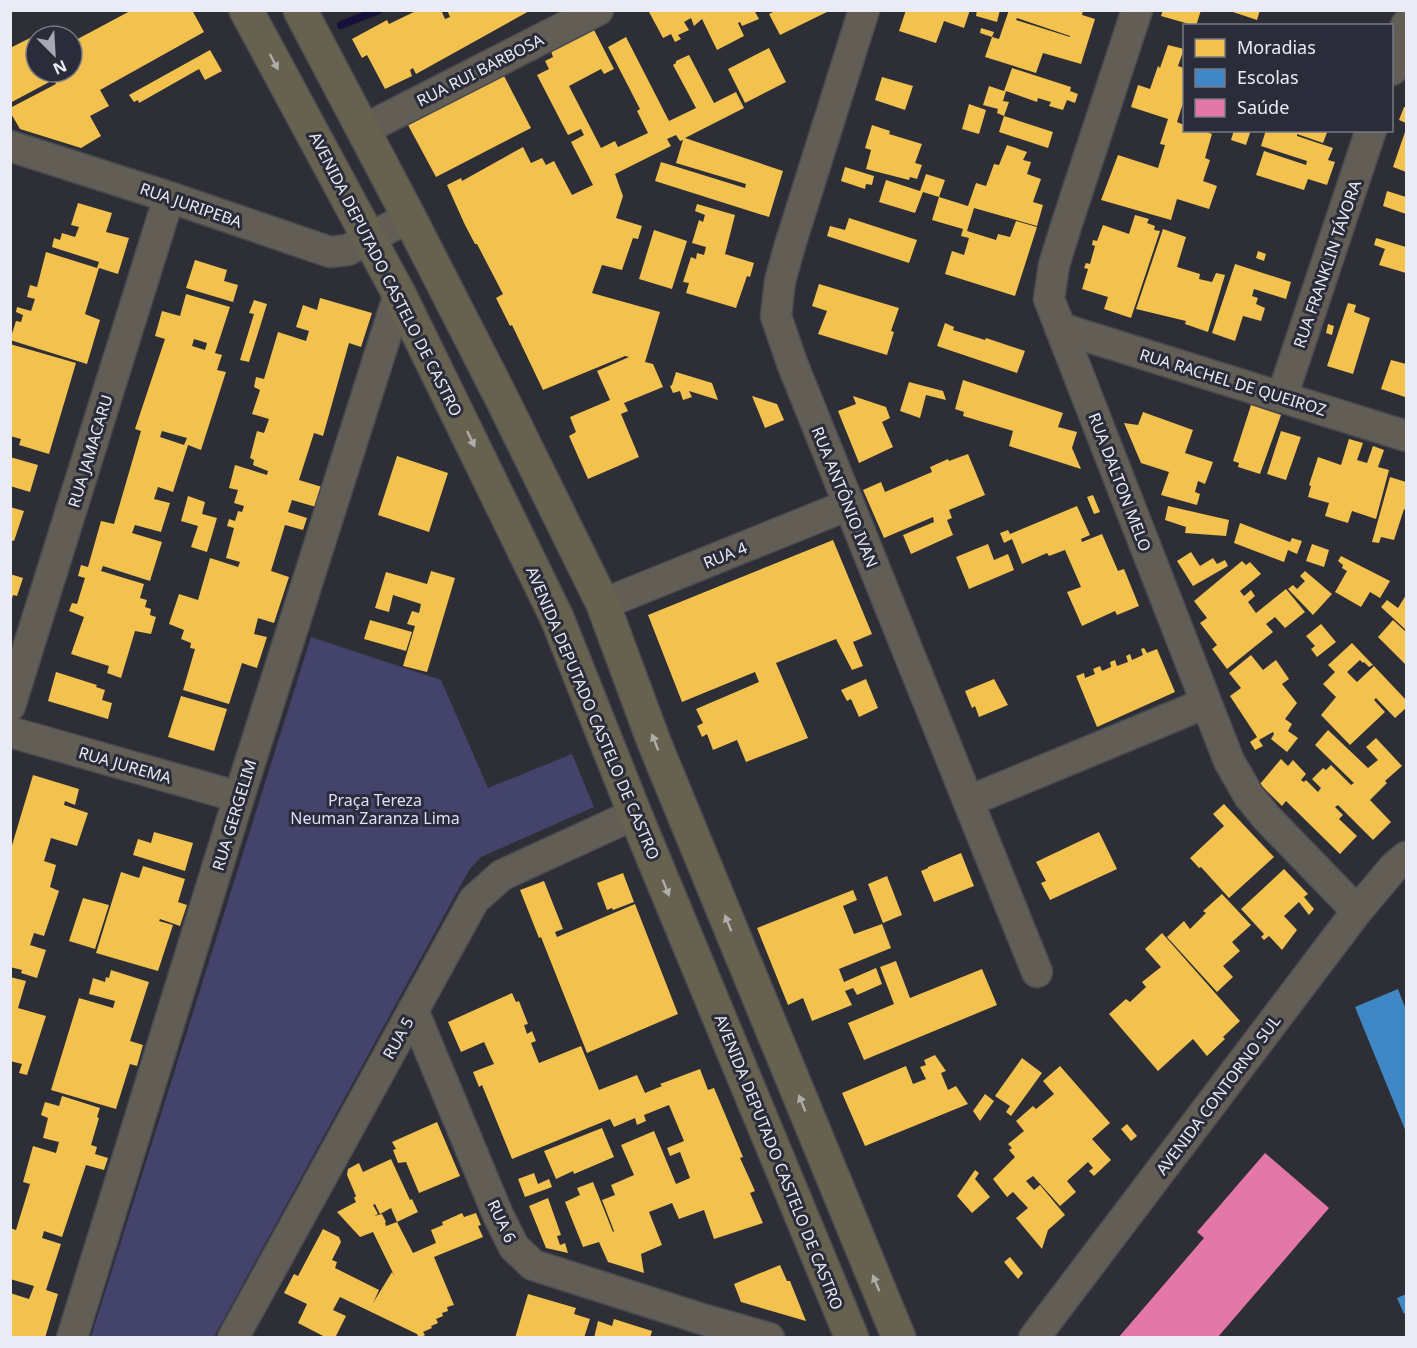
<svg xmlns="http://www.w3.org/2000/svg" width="1417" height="1348" viewBox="0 0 1417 1348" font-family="'Noto Sans',sans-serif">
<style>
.green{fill:#44436b}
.homes{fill:#f2c14e;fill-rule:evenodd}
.schools{fill:#3f88c5}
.health{fill:#e377a8}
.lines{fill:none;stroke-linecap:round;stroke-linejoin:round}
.stream{stroke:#161138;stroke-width:8}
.minor-casing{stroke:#494a50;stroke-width:33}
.major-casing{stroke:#494a50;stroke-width:36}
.minor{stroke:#625e56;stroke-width:30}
.major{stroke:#676150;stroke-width:33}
.oneway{fill:#afadab}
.labels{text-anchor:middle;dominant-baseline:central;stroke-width:6;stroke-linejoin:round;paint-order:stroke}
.street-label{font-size:16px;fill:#eaebf5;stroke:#2b2c3a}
.park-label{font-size:16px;fill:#dcdefd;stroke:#2b2c3a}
</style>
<rect width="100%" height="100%" fill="#2e2f36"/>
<path class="green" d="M311 637 441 680 488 788 572 754 594 807 481 857 469 870 214 1337H91Z"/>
<path class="homes" d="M132 10H192L204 32 100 90 109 106 90 116 101 136 81 148 20 129 10 112V108L56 84 54 80 64 74V72H72V42Z
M418 10H441L445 19 450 17 447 10H531L416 74 413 68 410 70 412 76 385 89 367 55 362 58 352 39 387 20 389 24Z
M648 10H754L759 19 742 26 740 22 738 23 744 36 717 50 702 19 694 26 691 18 684 22 689 30 678 35 681 39 675 42 671 34 663 38Z
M777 10H831L780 35 769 14Z
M906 10H970L964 28 944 21 936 43 899 31Z
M977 10H1000L997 22 976 16Z
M1009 10H1083L1082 15 1095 19 1081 64 1043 53 1036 73 985 57 992 37 999 39ZM1017 18 1070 36V37L1016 20Z
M1163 10H1201L1196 26 1161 16Z
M1227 10H1260L1257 20Z
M593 28 614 69 604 74 601 69 569 86 601 148 615 141 618 147 648 133 637 111 640 109 608 47 626 37 669 121 696 108 673 65 676 63V61L689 55 714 103 736 92 744 108 685 138 783 171 769 217 655 181 661 162 745 188 746 184 676 163 683 140 680 141 676 135 667 139 671 146 615 174 623 196 616 218 642 226 638 239 633 238 622 270 602 265 592 293 660 312 645 362 653 364 663 387 624 403 628 411 621 414 639 457 588 479 569 436 576 432 570 417 610 400 597 371 629 357 625 356 543 390 512 325 510 326 496 298 503 294 477 244H475L465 225 447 185 461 178 462 181 523 147 531 163 542 158 546 165 554 161 572 195 593 185 571 142 584 135 581 129 568 135 537 75 549 69 545 61 553 57 551 51Z
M981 28 994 32 992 37 980 33Z
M36 35V72H49L53 80 10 103V48Z
M1168 45 1184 49 1178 66 1184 68V100L1177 122 1184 125V130H1201L1212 134 1205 158 1210 160 1203 181 1217 186 1209 209 1177 199 1171 220 1101 200 1118 155 1158 168 1165 145 1160 144 1168 119 1131 107 1138 85 1150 89 1158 66 1160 68Z
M769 48 786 82 745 103 728 69Z
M210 50 222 71 205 80 199 69 139 103 138 100 134 102 129 95Z
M1012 68 1071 87 1070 91 1078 94 1075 103 1067 100 1063 110 1049 106 1051 102 1038 98 1037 102 1006 91 1003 101 1009 102 1004 116 997 113 998 109 983 105 989 86 1004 91Z
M503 74 531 128 436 177 408 125Z
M882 77 913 86 905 110 875 100Z
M969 104 986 110 979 134 962 129Z
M1404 107H1406V123L1399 120Z
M1004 116 1053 132 1048 148 999 132Z
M872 125 890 131 889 134 922 144 915 163 922 165 917 179 910 177 909 180 866 169 871 150 865 148Z
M1406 129V172L1393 167Z
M1234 130H1251L1246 145 1231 140Z
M1266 130H1328L1323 143 1297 134V136L1333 148 1328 160 1335 162 1327 185 1308 179 1304 190 1256 175 1264 151 1306 165 1307 161 1261 146Z
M1007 145 1027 152 1023 160 1031 162 1027 174 1041 179 1033 202 1043 205 1037 226 974 208 967 231 996 240 998 234 1010 237 1016 221 1037 227 1015 296 945 274 952 251 964 255 969 238 961 236 963 229 932 220 939 197 923 192 915 213 879 202 886 180 920 191 926 174 945 180 939 197 968 206 976 183 986 186 994 164 999 165Z
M845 167 874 176 872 185 866 184 865 189 841 181Z
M1387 191 1406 197V214L1383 206Z
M78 203 112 213 106 232 129 238 118 274 99 268 85 314 100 320 87 364 10 340 16 321 21 322 23 315 16 312 17 307 31 311 35 299 27 297 30 285 37 287 46 252 97 268 99 262 52 247 54 238 60 240 62 233 75 237 79 227 71 225Z
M697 204 735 215 725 254 754 263 750 277 747 276 736 308 686 293 689 283 683 282 691 257 696 259 697 253 704 255 706 247 692 243 699 220 703 222 705 215 695 211Z
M1135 215 1149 219 1147 223 1155 226 1154 230 1160 231 1131 318 1104 309 1108 297 1082 289 1088 269 1084 268 1086 263 1090 264 1095 246 1092 245 1093 240 1097 241 1103 225 1129 234Z
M849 218 917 240 909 263 827 236 830 226 845 230Z
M1163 229 1186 237 1177 267 1200 274 1199 279 1212 282 1216 273 1225 275 1208 332 1185 324 1186 321 1136 309Z
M654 230 687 241 672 289 639 279Z
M1376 238 1406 247V273L1379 265 1385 249 1374 245Z
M1258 251 1266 254 1264 261 1256 258Z
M195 260 227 270 224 281 238 285 233 302 186 288Z
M1235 264 1291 282 1286 299 1254 289 1252 296 1258 298 1256 304 1265 308 1261 321 1243 316 1235 341 1212 333Z
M819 284 899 308 891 331 894 332 887 355 818 334 827 311 812 306Z
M186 294 230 307 215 353 222 355 217 370 226 372 201 450 188 445 173 492 158 487 154 499 170 503 161 532 135 525 132 533 162 542 150 581 103 566 101 571 144 584 140 598 147 600 145 607 151 609 150 615 156 617 151 634 135 631 121 678 107 673 109 666 71 654 84 617 69 611 72 603 77 604 85 578 78 576 81 565 88 567 101 521 114 524 141 431 135 429 165 339 155 336 162 311 180 316ZM194 339 207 343 205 350 192 346ZM162 431 187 438 184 445 160 437Z
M320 298 372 313 361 347 349 343 323 436 314 433 299 480 322 487 316 507 292 500 288 512 307 518 303 530 285 525 271 571 289 577 274 623 258 618 254 634 267 637 257 668 242 663 229 704 183 690 195 649 190 648 191 643 181 639 184 630 169 624 179 594 198 600 210 558 238 567 240 562 226 558 234 528 227 526 229 519 235 521 238 511 242 512 244 506 234 503 238 490 229 488 235 465 267 475 268 471 253 465 254 460 250 458 257 431 264 433 269 419 252 414 260 390 254 387 256 377 264 379 278 332 306 341 309 331 296 327 303 305 317 310Z
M254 300 267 304 249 362 240 360 254 314 249 313Z
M1348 303 1356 305 1354 312 1370 318 1353 374 1327 366Z
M945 323 954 327 953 330 985 340 986 338 1025 351 1017 373 937 346Z
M1328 324 1334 326 1332 335 1326 333Z
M10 344 76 363 49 454 19 445 21 439 10 436Z
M1391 360 1406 364 1405 397 1381 389Z
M676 372 712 383 718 400 689 391 692 397 683 400 680 391 673 393 670 386 672 385Z
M963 380 1063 413 1058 427 1077 432 1072 448 1081 469 1009 446 1013 431 963 416 964 412 955 409Z
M909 382 943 391 946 400 926 395 920 418 900 411Z
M752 396 777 404 784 420 765 428Z
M853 396 886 407 890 418 882 422 893 447 859 463 838 411 856 404Z
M1251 405 1281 415 1260 474 1238 467 1239 463 1233 461Z
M1143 412 1193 430 1185 453 1213 462 1205 484 1198 481 1195 492 1200 494 1197 505 1161 495 1169 472 1141 463 1124 423 1138 425Z
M1281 431 1301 437 1286 480 1267 474Z
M1349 439 1363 443 1357 460 1367 463 1373 446 1384 450 1378 467 1389 470 1376 519 1352 511 1348 523 1325 516 1329 503 1308 497 1311 486 1309 485 1318 457 1341 465Z
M968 454 985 495 949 510 952 518 947 520 953 535 911 554 903 535 934 522 933 517 884 538 863 490 881 482 885 492 932 472 930 467 948 459 949 461Z
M397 456 448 473 429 532 378 515Z
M10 457 38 465 30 492 10 486Z
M1390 477 1406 482V510L1404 509 1394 540 1381 537 1379 543 1372 542Z
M1093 495 1100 512 1094 514 1087 497Z
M188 496 205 502 202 514 217 518 207 552 191 547 198 526 181 521Z
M1077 506 1090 535 1081 539 1082 542 1102 534 1118 571 1124 569 1139 606 1117 615 1115 611 1082 626 1067 592 1081 587 1065 550 1049 556 1047 553 1022 564 1012 539 1004 543 1000 533 1008 530 1010 534Z
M1168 506 1229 520 1226 536 1185 533 1186 527 1165 520Z
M10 507 24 511 14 541 10 540Z
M1240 523 1290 542 1292 538 1302 541 1297 554 1288 550 1284 562 1234 543Z
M833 540 872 634 853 642 863 666 852 670 836 639 776 663 808 738 746 762 737 740 713 750 707 734 702 737 697 726 703 723 696 709 759 682 755 672 682 702 648 615Z
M988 544 994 560 1008 554 1014 570 969 589 956 557Z
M1312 544 1329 550 1324 567 1306 561Z
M1191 552 1200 566 1213 558 1217 564 1225 560 1228 566 1193 586 1177 561Z
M1341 556 1390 581 1380 598 1370 592 1361 607 1335 592 1347 571 1342 568 1343 565 1338 561Z
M1242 561 1246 565 1250 562 1261 574 1240 591 1244 596 1251 590 1255 596 1248 602 1256 613 1286 589 1305 612 1285 628 1275 617 1266 624 1273 632 1227 669 1212 649 1217 645 1200 623 1207 618 1194 601Z
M431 571 455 578 427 672 403 666 415 626 407 624 412 611 419 613 421 604 393 595 389 612 375 608 386 572 427 584Z
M1305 571 1332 594 1313 615 1288 589 1293 585 1297 589 1305 581 1300 576Z
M10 574 23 578 17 596 13 595 11 602Z
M1406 595V630L1381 607 1387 600 1398 608Z
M370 620 412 632 406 651 364 639Z
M1393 620 1406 632V665L1378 637Z
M1321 624 1336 642 1317 657 1311 649 1315 646 1306 636Z
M1352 643 1373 665 1369 667 1364 662 1363 663 1360 660 1347 672 1357 682 1374 666 1406 700V708L1395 718 1376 698 1374 700 1385 712 1350 745 1321 715 1336 697 1323 684 1335 672 1328 665Z
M1144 648 1147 653 1157 649 1175 692 1097 727 1076 676 1084 673 1085 678 1095 674 1093 669 1100 666 1102 671 1111 667 1110 662 1115 660 1117 666 1128 662 1126 656 1130 654 1132 660 1143 655 1141 649Z
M1251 655 1263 670 1276 660 1289 679 1282 684 1297 703 1285 719 1292 724 1288 731 1298 738 1287 752 1271 739 1274 734 1273 732 1259 740 1263 746 1255 750 1250 742 1257 737 1230 696 1241 688 1229 673Z
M56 672 97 685 96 687 105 690 102 700 112 703 108 719 48 701Z
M866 679 878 708 859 717 851 699 847 701 841 690Z
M994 679 1008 705 979 717 975 706 972 708 965 691Z
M181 696 227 709 214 751 168 737Z
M1328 730 1368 768 1378 760 1366 747 1376 738 1402 766 1385 781 1387 783 1370 800 1391 822 1373 840 1338 805 1335 807 1343 815 1339 819 1357 836 1340 854 1286 801 1282 806 1260 784 1281 759 1288 766 1293 760 1306 774 1301 780 1304 782 1306 780 1318 792 1321 788 1312 779 1323 768 1326 770 1331 765 1351 785 1354 783 1315 745Z
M33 775 79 789 75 805 65 801 64 805 88 813 77 846 51 838 44 861 56 865 50 887 59 891 44 936 34 933 30 945 46 950 37 978 21 973 22 970 10 967V852Z
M1224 804 1274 857 1229 898 1201 867 1199 868 1190 858 1224 826 1213 814Z
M154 832 193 843 185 871 133 855 138 839 151 843Z
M1099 832 1117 869 1050 900 1041 883 1046 881 1036 862Z
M961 853 974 886 934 902 921 871 928 868V867Z
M143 866 185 879 178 902 187 905 180 926 160 919 159 921 173 925 158 971 96 953 121 872 139 878Z
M1284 869 1308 894 1304 897 1314 909 1309 915 1299 902 1284 916 1297 930 1282 950 1269 936 1264 940 1261 937 1264 934 1241 909Z
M623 873 634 902 613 910 612 908 607 910 597 883Z
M887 876 902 915 883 923 868 884Z
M544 881 563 929 555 932 557 937 635 904 678 1014 587 1053 541 937 539 938 520 890Z
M853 890 857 900 843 906 854 934 882 924 891 948 839 969 844 982 876 968 882 984 857 995 853 988 845 991 852 1005 812 1021 803 998 788 1005 757 928Z
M1222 894 1251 925 1232 942 1240 951 1223 966 1233 977 1217 992 1167 937 1184 921 1190 929 1206 913 1203 911Z
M83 898 109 905 95 949 69 941Z
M1162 933 1240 1021 1223 1037 1225 1039 1207 1056 1193 1039 1158 1071 1109 1014 1126 999 1130 1002 1146 987 1142 982 1161 967 1145 949Z
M896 961 910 998 982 969 997 1005 864 1060 848 1023 894 1004 880 967Z
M111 970 149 982 130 1041 143 1045 137 1066 130 1064 116 1109 51 1090 79 998 113 1008 115 1001 89 994 93 978 105 982 106 977 109 978Z
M10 977 26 981 18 1008 46 1016 27 1075 19 1073 22 1064 10 1061Z
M512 993 516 1002 519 1001 528 1024 524 1025 527 1034 532 1031 536 1041 531 1043 539 1063 581 1046 599 1090 637 1075 645 1093 662 1086 660 1084 700 1069 708 1090 714 1088 743 1157 740 1158 755 1191 750 1193 763 1223 714 1239 704 1210 679 1219 672 1203 649 1212 662 1245 641 1254 644 1273 608 1262 599 1242 583 1247 565 1202 580 1195 577 1188 593 1182 613 1232 614 1231 602 1200 615 1195 611 1185 634 1175 621 1145 654 1131 676 1184 690 1178 680 1152 670 1156 667 1148 684 1141 669 1105 644 1115 646 1121 637 1125 635 1118 614 1127 610 1119 512 1159 482 1085 479 1087 473 1072 494 1064 484 1042 461 1052 448 1022Z
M935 1055 946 1071 941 1073 948 1090 956 1086 968 1104 865 1146 842 1093 906 1066 913 1084 926 1079 920 1067 926 1065 924 1060Z
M1022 1058 1042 1073 1011 1116 1006 1112 1010 1106 995 1096Z
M1060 1066 1110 1123 1092 1139 1111 1160 1094 1176 1089 1171 1093 1168 1088 1162 1067 1181 1076 1192 1060 1206 1033 1176 1026 1181 1034 1190 1040 1185 1065 1215 1048 1230 1042 1249 1016 1218 1028 1208 1013 1192 1007 1197 993 1179 1015 1157 1009 1150 1012 1148 1008 1144 1024 1131 1016 1121 1033 1106 1036 1109 1054 1094 1043 1081Z
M985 1094 994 1101 980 1121 973 1111Z
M62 1096 100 1108 97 1117 99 1118 91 1145 97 1147 95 1154 108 1158 104 1170 86 1165 62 1237 44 1231 42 1238 61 1244 46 1290 58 1294 45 1338H10V1293L29 1299 34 1286 10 1279V1228L16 1230 30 1184 23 1182 33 1146 56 1153 59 1142 43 1138 48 1118 41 1115 45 1102 59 1106Z
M437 1122 460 1176 419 1193 406 1162 398 1163 393 1150 396 1149 392 1142Z
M1127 1124 1137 1136 1131 1141 1121 1129Z
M602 1128 614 1157 574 1174 573 1171 556 1179 544 1151Z
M391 1159 410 1200 412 1199 418 1212 397 1222 391 1208 380 1214 375 1204 373 1205 378 1214 374 1216 382 1214 386 1222 385 1223 386 1226 397 1222 413 1253 436 1243 431 1230 443 1225 442 1222 462 1213 464 1217 476 1213 481 1225 478 1226 483 1237 434 1257 454 1305 447 1307 448 1311 442 1313 443 1316 436 1319 438 1323 431 1326 432 1328 423 1332 425 1335 419 1338 417 1334 340 1297 333 1310 346 1316 335 1338H327L298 1323 307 1304 284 1293 294 1274 298 1276 323 1229 339 1237 341 1242 332 1260 337 1262 335 1268 379 1290 373 1303 392 1272 395 1277 373 1232 360 1237 337 1212 356 1202 354 1198 356 1196 347 1175 348 1169 359 1163 363 1172Z
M975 1170 979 1173 975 1179 990 1197 972 1213 957 1196Z
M534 1173 538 1184 549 1179 552 1187 525 1197 518 1179Z
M548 1198 561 1235 557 1236 560 1245 565 1243 568 1253 546 1248 529 1206Z
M1010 1257 1023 1273 1018 1279 1004 1262Z
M780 1265 787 1281H790L806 1321 741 1302 734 1284Z
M528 1294 576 1308 574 1314 590 1319 584 1338H515Z
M614 1319 652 1331 650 1338H594L598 1321 612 1326Z"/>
<path class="schools" d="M1398 989 1406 1010V1132L1355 1007Z
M1406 1294V1312L1404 1314 1397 1298Z"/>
<path class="health" d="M1265 1153 1329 1208 1217 1338H1118L1204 1238 1197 1232Z"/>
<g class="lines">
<path class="stream" d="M341 25 379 10"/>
<defs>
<path id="minor" d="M864 10 790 245 780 281 776 316 792 363 1037 972
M1137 10 1068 220 1054 265 1049 299 1229 761 1249 796 1267 818 1357 911
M1392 70 1406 25
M363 130 598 10
M10 146 169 197 330 252 348 250 409 217
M1060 328 1406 436
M1282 397 1371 130
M603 604 848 505
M10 706 169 197
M10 732 239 797
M969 801 1206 703
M413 1010 498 1215 514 1247 533 1265 702 1319 769 1338
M72 1338 239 797 399 294
M233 1338 474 900 502 875 635 814
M1034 1338 1357 911 1394 867 1406 857"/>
<path id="major" d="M246 10 399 294 557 618 635 814 852 1338
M300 10 409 217 501 397 603 604 654 742 899 1338"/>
</defs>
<use href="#minor" class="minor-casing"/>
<use href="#major" class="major-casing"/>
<use href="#minor" class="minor"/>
<use href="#major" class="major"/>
</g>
<defs><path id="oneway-solid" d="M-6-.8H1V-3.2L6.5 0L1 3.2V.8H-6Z" transform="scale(1.5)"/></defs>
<g class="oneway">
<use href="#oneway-solid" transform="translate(274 62) rotate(62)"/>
<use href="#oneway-solid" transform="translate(471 439) rotate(64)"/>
<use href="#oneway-solid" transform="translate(655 742) rotate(-111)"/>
<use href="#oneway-solid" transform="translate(666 888) rotate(68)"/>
<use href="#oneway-solid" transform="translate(728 923) rotate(-112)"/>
<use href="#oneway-solid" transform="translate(802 1103) rotate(-112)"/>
<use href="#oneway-solid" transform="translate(876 1283) rotate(-112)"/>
</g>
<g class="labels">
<g class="street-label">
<text transform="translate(480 70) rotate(-27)">RUA RUI BARBOSA</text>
<text transform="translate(191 205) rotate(19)">RUA JURIPEBA</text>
<text transform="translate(1327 264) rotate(-71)">RUA FRANKLIN TÁVORA</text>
<text transform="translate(386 274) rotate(63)">AVENIDA DEPUTADO CASTELO DE CASTRO</text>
<text transform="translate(1233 382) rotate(17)">RUA RACHEL DE QUEIROZ</text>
<text transform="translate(90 451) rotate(-73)">RUA JAMACARU</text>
<text transform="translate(1120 482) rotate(69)">RUA DALTON MELO</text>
<text transform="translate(845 497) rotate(68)">RUA ANTÔNIO IVAN</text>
<text transform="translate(725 555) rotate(-22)">RUA 4</text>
<text transform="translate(593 713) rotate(67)">AVENIDA DEPUTADO CASTELO DE CASTRO</text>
<text transform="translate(125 765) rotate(16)">RUA JUREMA</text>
<text transform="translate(234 815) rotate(-73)">RUA GERGELIM</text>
<text transform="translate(398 1038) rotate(-61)">RUA 5</text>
<text transform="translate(1218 1095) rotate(-53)">AVENIDA CONTORNO SUL</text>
<text transform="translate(779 1162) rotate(68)">AVENIDA DEPUTADO CASTELO DE CASTRO</text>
<text transform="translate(502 1221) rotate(65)">RUA 6</text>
</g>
<g class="park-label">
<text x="375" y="800">Praça Tereza<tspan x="375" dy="18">Neuman Zaranza Lima</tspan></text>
</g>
</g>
<rect width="1417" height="1348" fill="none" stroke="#eaebf5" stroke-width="24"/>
<rect x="1183" y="24" width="210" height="108" fill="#2b2c3a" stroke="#777885" stroke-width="1.5"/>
<rect x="1195" y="39" width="30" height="18" fill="#f2c14e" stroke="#777885" stroke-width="1.5"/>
<text x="1237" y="54" font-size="18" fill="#eaebf5">Moradias</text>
<rect x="1195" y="69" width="30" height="18" fill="#3f88c5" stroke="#777885" stroke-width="1.5"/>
<text x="1237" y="84" font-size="18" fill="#eaebf5">Escolas</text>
<rect x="1195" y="99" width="30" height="18" fill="#e377a8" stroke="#777885" stroke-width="1.5"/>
<text x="1237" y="114" font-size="18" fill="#eaebf5">Saúde</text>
<g transform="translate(54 54) rotate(156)"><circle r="28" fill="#2b2c3a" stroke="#777885" stroke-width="1.5"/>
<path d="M0-4.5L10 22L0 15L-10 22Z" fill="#a8a9b2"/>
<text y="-9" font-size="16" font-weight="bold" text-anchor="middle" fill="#eaebf5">N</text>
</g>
</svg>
